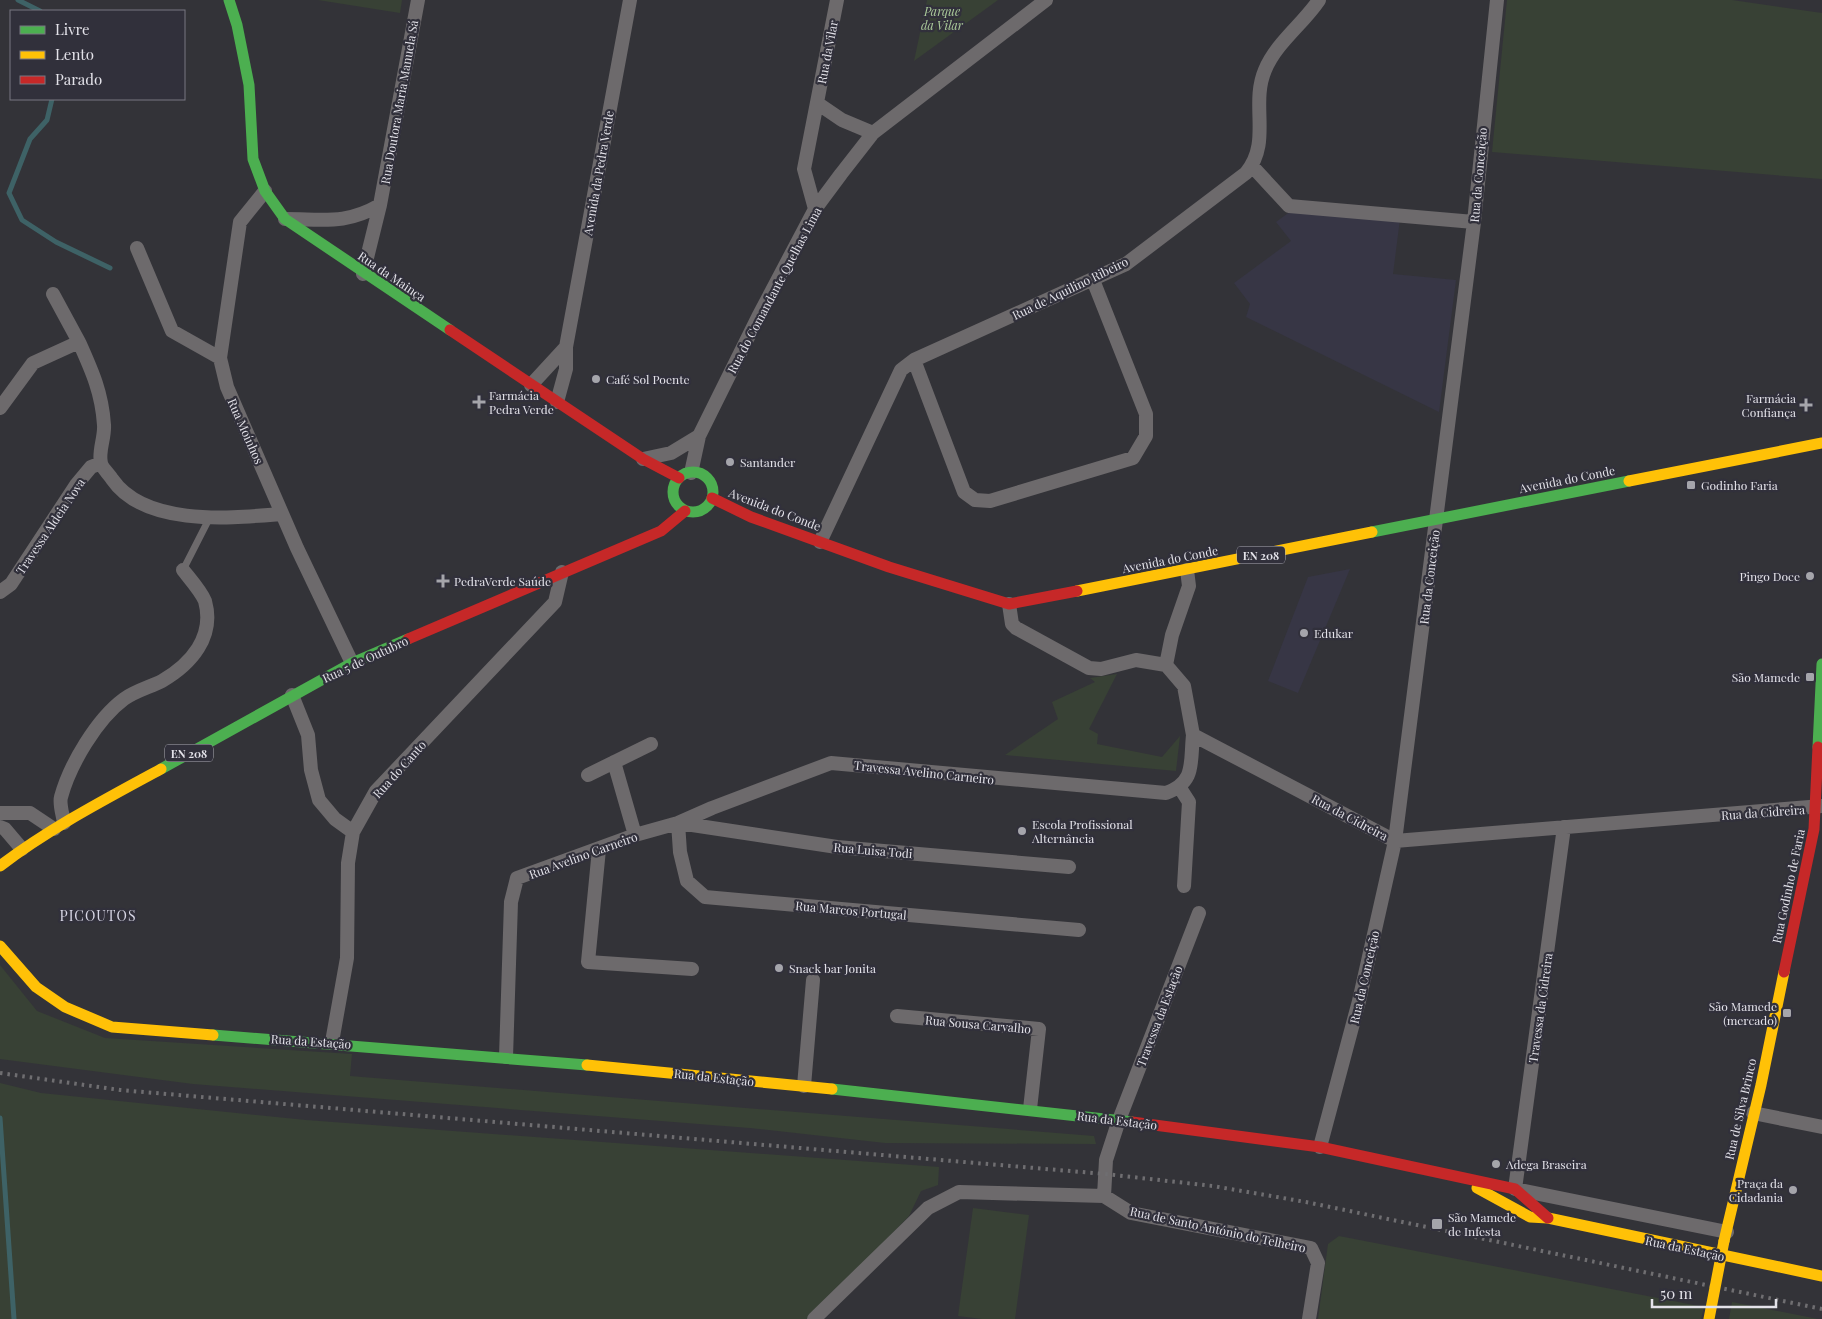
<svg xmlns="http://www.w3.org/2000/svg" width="1822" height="1319" viewBox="0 0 1822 1319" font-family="'Playfair Display',serif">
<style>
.built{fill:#373645}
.green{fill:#384135}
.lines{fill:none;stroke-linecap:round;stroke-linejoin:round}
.stream{stroke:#3e6266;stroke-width:5}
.lane{stroke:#6d6a6c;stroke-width:7}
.street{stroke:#6d6a6c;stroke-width:14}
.fast{stroke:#4caf50;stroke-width:11}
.slow{stroke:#ffc107;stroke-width:11}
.jam{stroke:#c62828;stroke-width:11}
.rail{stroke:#6f6e71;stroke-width:4;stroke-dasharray:2.5 5;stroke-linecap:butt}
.slow-bridge{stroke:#ffc107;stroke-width:11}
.poi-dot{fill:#a5a5ab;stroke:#31303b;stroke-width:2}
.labels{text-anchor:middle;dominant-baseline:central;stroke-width:4.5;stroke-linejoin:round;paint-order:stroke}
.shield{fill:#31303b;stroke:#aeadb5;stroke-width:1}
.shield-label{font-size:11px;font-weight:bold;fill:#e3e2e9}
.park-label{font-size:12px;font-style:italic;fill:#abcb9a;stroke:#31303b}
.street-label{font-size:12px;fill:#e3e2e9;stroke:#31303b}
.poi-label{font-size:12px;fill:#e3e2e9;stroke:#31303b;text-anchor:start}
.neighbourhood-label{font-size:14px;letter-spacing:1px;fill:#d8d7e5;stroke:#31303b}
</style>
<rect width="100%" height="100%" fill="#333338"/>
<path class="built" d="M1291 211 1400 219 1393 274 1456 280 1439 412 1246 317 1250 304 1234 283 1291 241 1276 222Z
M1350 569 1298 693 1268 681 1308 577Z"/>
<path class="green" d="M318 0H402L400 13Z
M927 0H998L914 61Z
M1507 0H1732L1822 13V179L1492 152Z
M1117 674 1089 729 1098 734 1097 744 1162 757 1180 736 1176 771 1005 755 1058 719 1052 702 1095 682 1090 678Z
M0 965 37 1011 105 1038 352 1054 350 1076 1094 1136 1096 1144 885 1143 750 1128 193 1084 0 1059Z
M0 1083 41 1093 306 1120 939 1167 938 1185 921 1191 909 1216 809 1319H0Z
M973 1208 1029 1215 1015 1319H982L958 1316Z
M1339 1236 1704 1307 1701 1319H1318L1328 1244Z
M1732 1302 1818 1319H1729Z"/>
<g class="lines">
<path class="stream" d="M18 0 40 11
M52 99 47 120 30 139 9 193 22 220 56 242 110 268
M0 1118 14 1319"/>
<path class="lane" d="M183 570 210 517"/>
<path class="street" d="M817 103 842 120 873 133
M1252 166 1289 206 1474 222
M265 191 240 222 220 358 227 387 297 548 352 663
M815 209 804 169 837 0
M285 219C324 219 345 225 380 205
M137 248 172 331 220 358
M363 274 380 205 418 0
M53 294 79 342
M914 360 964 492 975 500 990 501 1133 458 1146 436V414L1093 280
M531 385 566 347
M557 402 566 369V347L630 0
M0 408 33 363 79 342C92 371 102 393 104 425 105 437 98 452 101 463 102 468 109 474 112 479 145 527 231 518 282 514
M643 459 671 453 699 436
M691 473 699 436 758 317 815 209 841 174 873 133 1046 0
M820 542 901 370 914 360 1126 264 1246 173C1272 142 1250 105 1265 70 1276 43 1303 24 1319 0
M0 592 11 584 76 485 91 467 101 463
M1009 604 1012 624 1016 628 1089 668 1101 669 1136 660 1166 665 1184 686 1193 735 1395 841 1822 806
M1166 665 1172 635 1189 586 1187 570
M292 695 308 735 311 770 319 800 335 819 353 832
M614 762 635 835
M588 775 651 744
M1180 788 1189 802 1184 886
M0 813H30L54 829
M64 823C63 815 59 804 61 797 70 764 97 719 124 699 135 691 150 687 162 681 191 664 215 637 205 601 201 591 190 579 183 570
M678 823 680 852 687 881 705 897 1079 930
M679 823 837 847 1069 867
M0 827 5 829 22 849
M1564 827 1515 1189 1727 1232
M599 849 588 962 692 969
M1199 913 1119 1120 1106 1160 1104 1196 1131 1213 1311 1248 1318 1263 1309 1319
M897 1016 1039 1029 1030 1109
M332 1042 347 958 348 863 353 832 376 791 555 602 562 572
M506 1057 511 902 517 878 635 835 678 823 712 808 831 763 1166 793C1196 782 1190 763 1193 735
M804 1086 813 980
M1753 1113 1822 1127
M1320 1147 1359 1001 1395 841 1474 222 1497 0
M814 1319 928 1208 959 1192 1104 1196"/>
<path class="fast" d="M229 0 237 25 249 85 253 159 265 191 285 219 450 330
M673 492a20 20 0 1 1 40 0a20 20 0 1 1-40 0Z
M1372 532 1629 481
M1818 747 1822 664
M161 769 352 663 408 639
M213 1035 587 1065
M832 1089 1132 1122"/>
<path class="slow" d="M1629 481 1822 443
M1077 591 1372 532
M0 866C50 828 106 799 161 769
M0 946 36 987 65 1007 112 1027 213 1035
M587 1065 832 1089
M1477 1188 1530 1217 1548 1218 1822 1276
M1724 1241 1761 1085 1784 972"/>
<path class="jam" d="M450 330 643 459 679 478
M712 498 751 517 889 567 1009 604 1077 591
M408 639 661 531 685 511
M1784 972 1814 829 1818 747
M1132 1122 1320 1147 1515 1189 1548 1218"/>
<path class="rail" d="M0 1073 120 1090 1105 1174 1213 1186 1306 1202 1822 1309"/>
<path class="slow-bridge" d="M1709 1319 1724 1241"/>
</g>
<g class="poi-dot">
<circle cx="596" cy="379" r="5"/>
<path d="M476.5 394.5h5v5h5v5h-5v5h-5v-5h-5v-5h5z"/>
<path d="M1803.5 397.5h5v5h5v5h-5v5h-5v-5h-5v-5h5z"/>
<circle cx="730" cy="462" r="5"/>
<rect x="1686" y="480" width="10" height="10" rx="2.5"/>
<circle cx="1810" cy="576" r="5"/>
<path d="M440.5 573.5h5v5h5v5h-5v5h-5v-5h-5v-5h5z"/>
<circle cx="1304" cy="633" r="5"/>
<rect x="1805" y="672" width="10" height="10" rx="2.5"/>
<circle cx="1022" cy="831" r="5"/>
<circle cx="779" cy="968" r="5"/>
<rect x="1782" y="1008" width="10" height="10" rx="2.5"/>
<circle cx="1496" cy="1164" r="5"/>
<circle cx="1793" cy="1190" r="5"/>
<rect x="1431" y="1218" width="12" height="12" rx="2.5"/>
</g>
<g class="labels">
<g class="shield">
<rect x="1237" y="546.5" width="48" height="17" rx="4"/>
<rect x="165" y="744.5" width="48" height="17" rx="4"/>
</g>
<g class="shield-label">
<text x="1261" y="555">EN 208</text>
<text x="189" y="753">EN 208</text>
</g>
<g class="park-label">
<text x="942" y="11">Parque<tspan x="942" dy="14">da Vilar</tspan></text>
</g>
<g class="street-label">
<text transform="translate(827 52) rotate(-79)">Rua da Vilar</text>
<text transform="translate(399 102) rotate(-80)">Rua Doutora Maria Manuela Sá</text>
<text transform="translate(598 173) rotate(-80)">Avenida da Pedra Verde</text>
<text transform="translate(1478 175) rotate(-85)">Rua da Conceição</text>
<text transform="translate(392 276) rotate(34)">Rua da Mainça</text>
<text transform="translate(1070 288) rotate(-26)">Rua de Aquilino Ribeiro</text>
<text transform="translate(774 290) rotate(-62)">Rua do Comandante Quelhas Lima</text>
<text transform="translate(246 431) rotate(66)">Rua Moínhos</text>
<text transform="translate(1567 479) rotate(-11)">Avenida do Conde</text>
<text transform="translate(775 509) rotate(21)">Avenida do Conde</text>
<text transform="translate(50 526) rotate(-56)">Travessa Aldeia Nova</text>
<text transform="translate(1170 559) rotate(-11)">Avenida do Conde</text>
<text transform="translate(1429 577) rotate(-83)">Rua da Conceição</text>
<text transform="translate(365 659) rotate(-25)">Rua 5 de Outubro</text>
<text transform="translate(399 769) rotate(-48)">Rua do Canto</text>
<text transform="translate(924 772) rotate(6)">Travessa Avelino Carneiro</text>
<text transform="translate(1763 812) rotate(-4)">Rua da Cidreira</text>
<text transform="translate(1350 817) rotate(28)">Rua da Cidreira</text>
<text transform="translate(873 850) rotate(5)">Rua Luisa Todi</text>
<text transform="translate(583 855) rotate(-20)">Rua Avelino Carneiro</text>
<text transform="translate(1788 886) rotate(-78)">Rua Godinho de Faria</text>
<text transform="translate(851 910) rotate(5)">Rua Marcos Portugal</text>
<text transform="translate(1364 977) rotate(-77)">Rua da Conceição</text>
<text transform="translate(1540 1008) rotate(-82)">Travessa da Cidreira</text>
<text transform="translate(1159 1016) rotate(-69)">Travessa da Estação</text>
<text transform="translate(978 1024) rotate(5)">Rua Sousa Carvalho</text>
<text transform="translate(311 1041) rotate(4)">Rua da Estação</text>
<text transform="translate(714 1077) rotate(6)">Rua da Estação</text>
<text transform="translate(1740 1109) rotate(-77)">Rua de Silva Brinco</text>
<text transform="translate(1117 1120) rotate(7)">Rua da Estação</text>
<text transform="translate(1218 1229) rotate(12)">Rua de Santo António do Telheiro</text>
<text transform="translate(1685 1248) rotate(12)">Rua da Estação</text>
</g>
<g class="poi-label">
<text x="606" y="379">Café Sol Poente</text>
<text x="489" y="395">Farmácia<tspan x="489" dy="14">Pedra Verde</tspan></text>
<text x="1796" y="398" text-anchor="end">Farmácia<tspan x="1796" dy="14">Confiança</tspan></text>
<text x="740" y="462">Santander</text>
<text x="1701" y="485">Godinho Faria</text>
<text x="1800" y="576" text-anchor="end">Pingo Doce</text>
<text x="454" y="581">PedraVerde Saúde</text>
<text x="1314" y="633">Edukar</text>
<text x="1800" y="677" text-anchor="end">São Mamede</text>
<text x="1032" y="824">Escola Profissional<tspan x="1032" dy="14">Alternância</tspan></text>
<text x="789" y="968">Snack bar Jonita</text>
<text x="1777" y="1006" text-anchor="end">São Mamede<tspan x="1777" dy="14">(mercado)</tspan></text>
<text x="1506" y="1164">Adega Braseira</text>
<text x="1783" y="1183" text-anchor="end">Praça da<tspan x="1783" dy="14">Cidadania</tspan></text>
<text x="1448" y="1217">São Mamede<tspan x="1448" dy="14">de Infesta</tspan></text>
</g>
<g class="neighbourhood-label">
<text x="98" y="915">PICOUTOS</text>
</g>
</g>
<rect x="10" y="10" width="175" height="90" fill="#31303b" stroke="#787781"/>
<rect x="20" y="26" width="25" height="8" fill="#4caf50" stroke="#787781"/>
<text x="55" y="35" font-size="15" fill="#e3e2e9">Livre</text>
<rect x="20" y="51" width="25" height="8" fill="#ffc107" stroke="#787781"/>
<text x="55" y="60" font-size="15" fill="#e3e2e9">Lento</text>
<rect x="20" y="76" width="25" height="8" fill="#c62828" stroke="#787781"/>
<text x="55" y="85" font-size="15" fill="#e3e2e9">Parado</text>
<path d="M1652 1299v8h124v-8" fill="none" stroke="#e3e2e9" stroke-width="2.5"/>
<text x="1660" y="1299" font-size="15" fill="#e3e2e9" stroke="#31303b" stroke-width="4" paint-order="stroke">50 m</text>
</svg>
